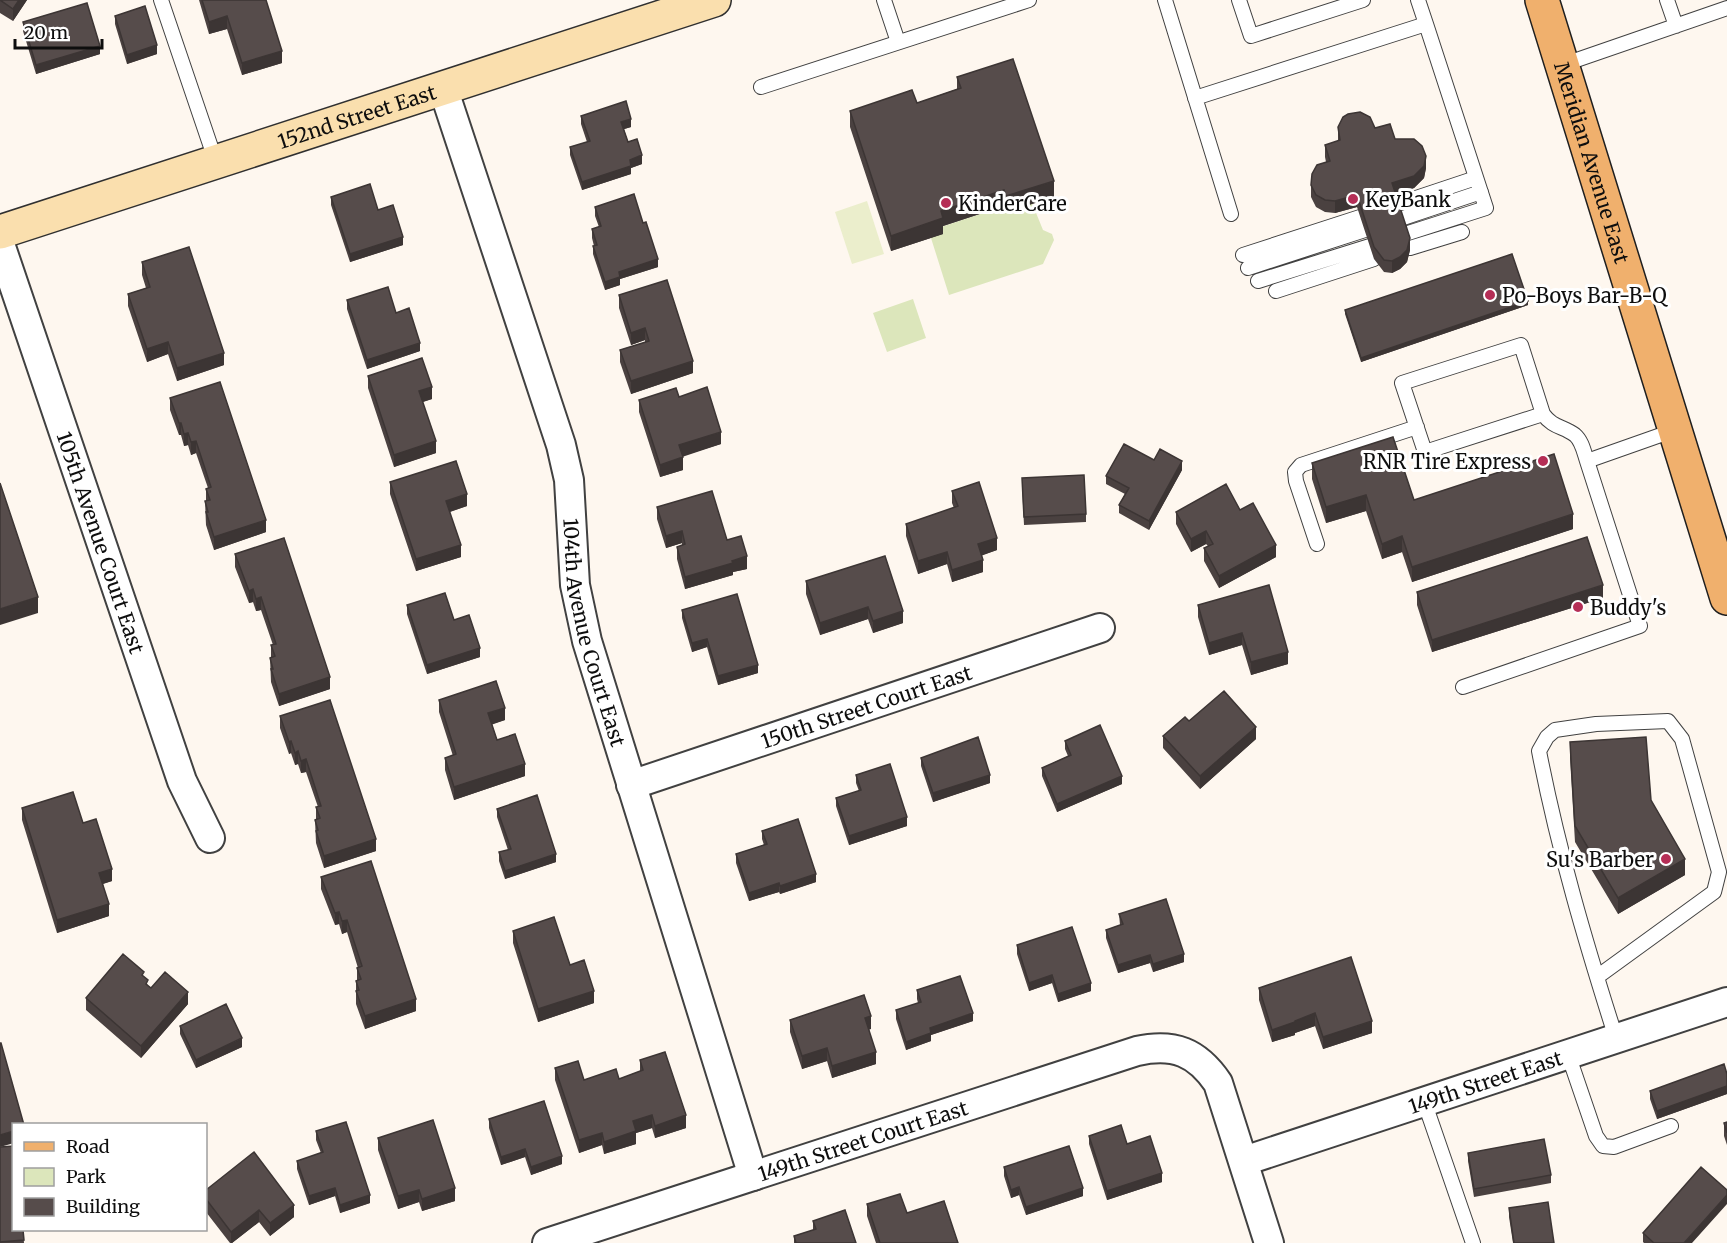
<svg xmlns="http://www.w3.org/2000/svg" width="1727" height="1243" viewBox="0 0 1727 1243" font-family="Merriweather,serif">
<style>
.green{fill:#dce6bb}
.pitch{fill:#ebeecc}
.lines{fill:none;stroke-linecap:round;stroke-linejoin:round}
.lane-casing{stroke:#414141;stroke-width:16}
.street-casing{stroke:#414141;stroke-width:32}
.secondary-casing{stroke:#303030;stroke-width:36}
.primary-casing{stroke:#1f1f1f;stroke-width:36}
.lane{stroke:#fff;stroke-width:14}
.street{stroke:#fff;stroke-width:28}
.secondary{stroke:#fadfae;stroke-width:33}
.primary{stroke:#f0b06d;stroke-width:33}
.wall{fill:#4a4140}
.shaded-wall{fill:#3c3534}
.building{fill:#564c4b;stroke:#3c3534;stroke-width:1.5}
.poi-dot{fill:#b52e56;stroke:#fff;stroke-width:2}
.labels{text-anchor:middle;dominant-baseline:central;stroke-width:6;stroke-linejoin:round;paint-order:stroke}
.street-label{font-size:20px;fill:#0e0e0e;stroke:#fff}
.poi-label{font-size:20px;fill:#0e0e0e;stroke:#fff;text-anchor:start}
</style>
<rect width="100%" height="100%" fill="#fef7ef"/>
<path class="green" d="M1032 203 1043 230 1052 234 1054 240 1043 264 949 295 931 238 941 227 1004 206 1006 212Z
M913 299 926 338 887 352 873 313Z"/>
<path class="pitch" d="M867 201 884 254 852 264 835 212Z"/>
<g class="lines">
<defs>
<path id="lane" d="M161 0 216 162
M884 0 898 42
M1165 0 1231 214
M1239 0 1251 36 1363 0
M1418 0 1426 24
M1667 0 1676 26
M1562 65 1727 8
M761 87 1029 0
M1195 98 1426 24 1486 208 1405 234
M1395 205 1476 178
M1400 219 1481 192
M1410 248 1462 232
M1243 255 1360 217
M1248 268 1365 230
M1258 281 1370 246
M1276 291 1374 259
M1543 414 1521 345 1402 383 1425 452 1543 414C1553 428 1563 426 1575 435 1582 441 1584 452 1587 461L1675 430
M1317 544 1296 481 1295 472 1301 465 1417 427
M1463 687 1640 626 1587 461
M1597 977 1714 892 1719 872 1682 739 1668 721 1596 724 1555 730 1547 737 1539 751C1558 849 1586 944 1616 1038
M1568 1054 1596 1136 1603 1146 1614 1147 1671 1126
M1424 1101 1473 1243"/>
<g id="street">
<path id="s1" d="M443 88 561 445 569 480 575 585 587 641 753 1176"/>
<path id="s2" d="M0 244 182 781 210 838"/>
<path id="s3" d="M631 785 1100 628"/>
<path id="s4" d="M1244 1161 1727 1002"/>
<path id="s5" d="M547 1243 1137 1051C1174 1043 1197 1052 1218 1083L1269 1243"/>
</g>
<g id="secondary">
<path id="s6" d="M0 232 714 0"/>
</g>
<g id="primary">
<path id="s7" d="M1542 0 1727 598"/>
</g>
</defs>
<use href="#lane" class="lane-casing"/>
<use href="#street" class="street-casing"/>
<use href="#secondary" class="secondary-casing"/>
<use href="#primary" class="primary-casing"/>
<use href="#lane" class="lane"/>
<use href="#street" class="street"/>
<use href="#secondary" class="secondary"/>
<use href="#primary" class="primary"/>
</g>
<path class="wall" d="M0 0H27L13 21 0 13Z
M199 0H266L282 63 242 75 227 29 209 34Z
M115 16 157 54 127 64 115 24Z
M23 22 100 54 36 74 23 31Z
M957 77 1054 197 1006 212 1004 206 943 226V234L891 251 850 127V111L917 103 957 89Z
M581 116 631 127 624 129 628 142 642 164 631 168V174L582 190 570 155V147L587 142 581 124Z
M1338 127 1375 128 1395 139 1426 168 1424 178 1414 188 1396 194 1410 250 1407 262 1400 269 1392 273 1384 272 1374 259 1357 207 1335 213 1325 212 1316 207 1311 197V185L1326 162 1325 157V145L1338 141Z
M331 197 403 245 350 262 331 205Z
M595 207 658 267 620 279V285L605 290 593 254V246H594L592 238V229L599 227 595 216Z
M142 262 224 365 177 381 168 354 147 362 128 306V294L146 288 142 275Z
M619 295 693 373 631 394 620 362V350L645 342V340L631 345 619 308Z
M347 300 396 313 420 351 367 369 347 309Z
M1528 305 1361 362 1345 314V310Z
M368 376 432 399 423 402 436 453 394 467 368 388Z
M679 397 721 444 682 456 683 470 660 477 639 412V400Z
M170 398 266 532 214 550 206 525 205 501H206V489L208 488 196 453 191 455 188 445 184 446 181 435H179L170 410Z
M1312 463 1414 500 1573 529 1412 582 1402 552 1382 559 1366 511 1326 523 1312 479Z
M1182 470 1149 530 1119 513V505L1125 494 1106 484V476Z
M390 482 467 506 450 512 461 557 416 571 390 494Z
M1022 486 1086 514V522L1024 525Z
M952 491 997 550 982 555 983 572 952 582 947 564 918 574 906 536V524L954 508 952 503Z
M657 507 727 540 747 569 733 572V575L685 589 677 559V547L682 545V543L666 548 657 519Z
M1240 510 1276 557 1219 588 1204 561V548L1208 546 1206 544 1191 552 1176 524V512Z
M235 554 330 689 279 706 271 682 270 658H271V645H273L261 610 256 611 253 602 249 603 235 567Z
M806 581 903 623 873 633 868 619 820 635 806 594Z
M1417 592 1603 598 1432 652 1417 605Z
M407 605 454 620 480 657 427 674 407 614Z
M1198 605 1288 664 1251 675 1242 645 1209 655 1198 617Z
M682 610 758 673 718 685 707 647 692 652 682 618Z
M439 700 505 720 492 724 497 740 525 776 454 800 445 770V758L453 756 439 712Z
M280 716 376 851 324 868 316 843 315 820H316V807H318L306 772 301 773 298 764 295 765 291 753 289 754 280 728Z
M1189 721 1256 739 1200 789 1163 748V736Z
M1065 741 1122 784 1057 812 1042 776V768L1068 756 1065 749Z
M1570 742 1651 800 1685 875 1618 914 1575 842 1570 758Z
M921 758 990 783 933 802 921 766Z
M856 775 907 826 849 845 836 806V798L859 791 856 783Z
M22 808 83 823 112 881 103 884 109 916 57 933 22 820Z
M497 809 556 862 505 879 499 861V852L508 850 497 817Z
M762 831 816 882 780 894 779 892 749 901 736 863V854L764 845 762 839Z
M321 877 416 1011 365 1029 356 1004V981L357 980V968H358L347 932 342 934 339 924 335 925 321 889Z
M1119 914 1184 962 1153 972 1150 963 1118 973 1106 938V930L1120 925Z
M513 931 570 965 594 1003 538 1022 513 943Z
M1017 945 1091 991 1058 1002 1052 983 1029 991 1017 954Z
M144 977 148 986 151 988 188 1004 141 1058 86 1010V998Z
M1259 988 1372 1033 1323 1049 1315 1026 1295 1033V1035L1272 1042 1259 1000Z
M917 990 973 1021 931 1035V1041L906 1050 896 1019V1010L918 1003 917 999Z
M790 1020 871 1029H869L876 1064 832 1078 827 1061 802 1069 790 1032Z
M180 1026 242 1047 196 1068 180 1034Z
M640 1060 686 1128 655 1138 652 1128 636 1133V1144L604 1154 602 1145 579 1153 555 1080V1068L584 1080 619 1079 640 1071Z
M1727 1074V1094L1657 1119 1650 1099V1091Z
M489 1119 562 1164 531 1175 525 1157 501 1165 489 1128Z
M1727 1122V1145L1724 1136V1123Z
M316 1131 370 1203 340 1213 335 1196 309 1205 297 1169V1161L321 1153 316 1140Z
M1089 1136 1127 1144 1162 1182 1107 1200 1089 1144Z
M378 1138 455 1201 422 1211 419 1202 398 1209 378 1150Z
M0 1147 23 1230 24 1243H0Z
M1468 1153 1551 1175V1183L1474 1197 1468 1161Z
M1004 1167 1083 1196 1026 1215 1019 1195 1011 1198 1004 1176Z
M206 1190 294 1217 270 1236 259 1222 232 1243H230L206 1212Z
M867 1204 907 1213 958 1243H876L867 1216Z
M1509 1208 1554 1243H1513L1509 1217Z
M813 1221 856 1243H794V1236L813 1230Z
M1643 1233 1692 1243H1644L1643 1242Z"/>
<path class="shaded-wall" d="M19 0H27L13 21V9Z
M227 16V29L209 34V22Z
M157 45V54L127 64V55Z
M100 46V54L36 74V65Z
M282 51V63L242 75V63Z
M631 119V127L621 130V122Z
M642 155V164L631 168V174L582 190V182L630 160Z
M1426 156V168L1424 178 1414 188 1392 195V183Z
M1054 181V197L1006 212V196Z
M1004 190V206L943 226V234L891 251V236L941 211Z
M1357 195V207L1335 213V201Z
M403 237V245L350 262V254Z
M1410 238V250L1407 262 1400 269 1392 273V261Z
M658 259V267L620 279V285L605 290V282L619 272Z
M1528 301V305L1361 362V358Z
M645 328V340L631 345V333Z
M168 342V354L147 362V349Z
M420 343V351L367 369V360Z
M224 353V365L177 381V368Z
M693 361V373L631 394V381Z
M432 387V399L419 403V391Z
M179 423H181V435H179Z
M721 432V444L679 458V445Z
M188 433V445L184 446V434Z
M196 441V453L191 455V442Z
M436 441V453L394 467V455Z
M683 457V470L660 477V465Z
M1182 461V470L1149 530V521Z
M467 494V506L446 513V501Z
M1366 495V511L1326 523V507Z
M1573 514V529L1412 582V567Z
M266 520V532L214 550V537Z
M682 531V543L666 548V536Z
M1206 531V544L1191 552V539Z
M1402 536V552L1382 559V544Z
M997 538V550L978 557V544Z
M461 545V557L416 571V559Z
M1276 545V557L1219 588V576Z
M947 552V564L918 574V561Z
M747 556V569L733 572V575L685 589V577L732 561Z
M983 560V572L952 582V570Z
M1603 585V598L1432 652V640Z
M253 589V602L249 603V591Z
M38 597V613L0 625V609Z
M261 597V610L256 611V599Z
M868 607V619L820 635V623Z
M903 611V623L873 633V621Z
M1242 633V645L1209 655V643Z
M707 639V647L692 652V643Z
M480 648V657L427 674V665Z
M1288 652V664L1251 675V662Z
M758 665V673L718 685V676Z
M330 677V689L279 706V694Z
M505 708V720L488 726V713Z
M1256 727V739L1200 789V776Z
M291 741V753L289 754V742Z
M298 751V764L295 765V753Z
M306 759V772L301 773V761Z
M525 764V776L454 800V787Z
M990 775V783L933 802V793Z
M1122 776V784L1057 812V804Z
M907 817V826L849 845V836Z
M376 839V851L324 868V856Z
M556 854V862L505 879V871Z
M1685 859V875L1618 914V898Z
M112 869V881L99 885V873Z
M816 874V882L780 894V886Z
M779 883V892L749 901V893Z
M109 904V916L57 933V920Z
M339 912V924L335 925V913Z
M347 920V932L342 934V921Z
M1184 954V962L1153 972V964Z
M1150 955V963L1118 973V965Z
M1052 975V983L1029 991V983Z
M1091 983V991L1058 1002V994Z
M594 991V1003L538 1022V1009Z
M188 992V1004L141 1058V1046Z
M416 999V1011L365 1029V1016Z
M973 1013V1021L931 1035V1041L906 1050V1042L930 1028Z
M1315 1013V1026L1295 1033V1035L1272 1042V1030Z
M871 1016V1029L865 1031V1018Z
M1372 1021V1033L1323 1049V1037Z
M242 1038V1047L196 1068V1060Z
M827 1048V1061L802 1069V1056Z
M876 1052V1064L832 1078V1066Z
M1727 1086V1094L1657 1119V1111Z
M652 1115V1128L636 1133V1144L604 1154V1142L633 1121Z
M686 1115V1128L655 1138V1126Z
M14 1131V1143L0 1147V1135Z
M602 1133V1145L579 1153V1140Z
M525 1149V1157L501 1165V1157Z
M562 1156V1164L531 1175V1167Z
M1162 1173V1182L1107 1200V1191Z
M1019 1187V1195L1011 1198V1190Z
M335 1188V1196L309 1205V1196Z
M455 1188V1201L422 1211V1199Z
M1083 1188V1196L1026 1215V1207Z
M419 1190V1202L398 1209V1196Z
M370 1195V1203L340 1213V1205Z
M1727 1195V1204L1692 1243H1684Z
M294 1205V1217L270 1236V1223Z
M259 1210V1222L232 1243H231V1232Z"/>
<path class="building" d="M0 0H19L13 9Z
M202 0H266L282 51 242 63 227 16 209 22Z
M87 3 100 46 36 65 23 22Z
M145 6 157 45 127 55 115 16Z
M1013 59 1054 181 1006 196 1004 190 941 211 943 218 891 236 850 111 912 90 917 103 961 88 957 77Z
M626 101 631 119 621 122 628 142 637 139 642 155 630 160 631 166 582 182 570 147 590 141 581 116Z
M1360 112 1370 117 1375 128 1390 124 1395 139H1414L1422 146 1426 156 1424 166 1414 176 1392 183 1410 238 1407 250 1400 257 1392 261 1384 260 1374 247 1357 195 1335 201 1325 200 1316 195 1311 185 1312 174 1317 165 1330 161 1325 145 1340 140 1338 127 1343 117 1348 114Z
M370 184 378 210 393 205 403 237 350 254 331 197Z
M634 194 643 223 646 222 658 259 619 272 620 277 605 282 593 246 597 245 592 229 601 226 595 207Z
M189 247 224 353 177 368 168 342 147 349 128 294 150 287 142 262Z
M1512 254 1528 301 1361 358 1345 310Z
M667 280 693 361 631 381 620 350 649 341 645 328 631 333 619 295Z
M388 287 396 313 409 308 420 343 367 360 347 300Z
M422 358 432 387 419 391 436 441 394 455 368 376Z
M220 382 266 520 214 537 206 512H208L205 501 210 500 206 489 211 487 196 441 191 442 188 433 184 434 181 423H179L170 398Z
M707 387 721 432 679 445 683 457 660 465 639 400 676 388 679 397Z
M1393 437 1414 500 1554 454 1573 514 1412 567 1402 536 1382 544 1366 495 1326 507 1312 463Z
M1124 444 1154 460 1160 449 1182 461 1149 521 1119 505 1129 488 1106 476Z
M456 461 467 494 446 501 461 545 416 559 390 482Z
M1084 475 1086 514 1024 517 1022 478Z
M979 482 997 538 978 544 983 560 952 570 947 552 918 561 906 524 958 506 952 491Z
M0 483 38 597 0 609Z
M1226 484 1240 510 1253 503 1276 545 1219 576 1204 548 1213 544 1206 531 1191 539 1176 512Z
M712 491 727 540 741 536 747 556 732 561 733 563 685 577 677 547 685 544 682 531 666 536 657 507Z
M1587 537 1603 585 1432 640 1417 592Z
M284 538 330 677 279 694 271 669H273L270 658 275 656 271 645 276 644 261 597 256 599 253 589 249 591 235 554Z
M885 556 903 611 873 621 868 607 820 623 806 581Z
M1269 585 1288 652 1251 662 1242 633 1209 643 1198 605Z
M445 593 454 620 469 615 480 648 427 665 407 605Z
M737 594 758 665 718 676 707 639 692 643 682 610Z
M496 681 505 708 488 713 497 740 515 734 525 764 454 787 445 758 456 754 439 700Z
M1224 691 1256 727 1200 776 1163 736 1185 717 1189 721Z
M330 700 376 839 324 856 316 831 318 830 315 820 320 818 316 807 321 806 306 759 301 761 298 751 295 753 291 741 289 742 280 716Z
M1100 725 1122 776 1057 804 1042 768 1071 755 1065 741Z
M978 737 990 775 933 793 921 758Z
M1646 737 1651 800 1685 859 1618 898 1575 826 1570 742Z
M890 764 907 817 849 836 836 798 861 790 856 775Z
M73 792 83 823 96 819 112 869 99 873 109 904 57 920 22 808Z
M537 795 556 854 505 871 499 852 511 849 497 809Z
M798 819 816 874 780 886 779 883 749 893 736 854 767 844 762 831Z
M371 861 416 999 365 1016 356 991 359 990 356 981 361 979 357 968 362 966 347 920 342 921 339 912 335 913 321 877Z
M1166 899 1184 954 1153 964 1150 955 1118 965 1106 930 1123 924 1119 914Z
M554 917 570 965 584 960 594 991 538 1009 513 931Z
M1072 927 1091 983 1058 994 1052 975 1029 983 1017 945Z
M123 954 144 972 142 975 148 980 146 984 151 988 165 972 188 992 141 1046 86 998Z
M1351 957 1372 1021 1323 1037 1315 1013 1295 1021V1022L1272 1030 1259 988Z
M960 976 973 1013 930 1028 931 1033 906 1042 896 1010 921 1002 917 990Z
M864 995 871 1016 865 1018 876 1052 832 1066 827 1048 802 1056 790 1020Z
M226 1004 242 1038 196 1060 180 1026Z
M0 1043H1L24 1125H14V1131L0 1135Z
M665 1052 686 1115 655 1126 652 1115 633 1121 636 1131 604 1142 602 1133 579 1140 555 1068 578 1061 584 1080 616 1069 619 1079 643 1070 640 1060Z
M1724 1064 1727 1074V1086L1657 1111 1650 1091Z
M544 1101 562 1156 531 1167 525 1149 501 1157 489 1119Z
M433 1120 455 1188 422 1199 419 1190 398 1196 378 1138Z
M346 1122 370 1195 340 1205 335 1188 309 1196 297 1161 323 1152 316 1131Z
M1727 1122V1133L1724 1123Z
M1121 1125 1127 1144 1150 1136 1162 1173 1107 1191 1089 1136Z
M1544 1139 1551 1175 1474 1189 1468 1153Z
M14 1146V1230H23L24 1240 0 1242V1147Z
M1069 1146 1083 1188 1026 1207 1019 1187 1011 1190 1004 1167Z
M254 1152 294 1205 270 1223 259 1210 231 1232 206 1199V1190Z
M1701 1167 1727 1190V1195L1684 1243H1654L1643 1233Z
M900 1194 907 1213 944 1201 958 1243H880L867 1204Z
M1548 1202 1554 1243H1514L1509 1208Z
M845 1210 856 1243H796L794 1236 816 1229 813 1221Z"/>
<g class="poi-dot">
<circle cx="1353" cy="199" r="6"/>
<circle cx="946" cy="203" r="6"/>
<circle cx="1490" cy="295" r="6"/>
<circle cx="1543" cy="461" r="6"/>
<circle cx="1578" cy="607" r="6"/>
<circle cx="1666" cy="859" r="6"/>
</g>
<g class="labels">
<g class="street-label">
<text stroke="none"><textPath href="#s6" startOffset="375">152nd Street East</textPath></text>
<text stroke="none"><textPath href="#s7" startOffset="170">Meridian Avenue East</textPath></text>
<text stroke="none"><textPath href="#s2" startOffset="315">105th Avenue Court East</textPath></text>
<text stroke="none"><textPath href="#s1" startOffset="567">104th Avenue Court East</textPath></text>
<text stroke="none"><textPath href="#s3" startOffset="248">150th Street Court East</textPath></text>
<text stroke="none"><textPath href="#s4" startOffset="254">149th Street East</textPath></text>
<text stroke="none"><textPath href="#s5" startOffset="332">149th Street Court East</textPath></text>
</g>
<g class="poi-label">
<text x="1365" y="199">KeyBank</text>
<text x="958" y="203">KinderCare</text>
<text x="1502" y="295">Po-Boys Bar-B-Q</text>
<text x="1531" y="461" text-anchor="end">RNR Tire Express</text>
<text x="1590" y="607">Buddy's</text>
<text x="1654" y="859" text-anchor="end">Su's Barber</text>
</g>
</g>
<rect x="12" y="1123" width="195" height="108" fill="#ffffff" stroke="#9f9f9f" stroke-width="1.5"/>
<rect x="24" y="1142" width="30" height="9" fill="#f0b06d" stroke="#9f9f9f" stroke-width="1.5"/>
<text x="66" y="1153" font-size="18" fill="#0e0e0e">Road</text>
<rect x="24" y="1168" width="30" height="18" fill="#dce6bb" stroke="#9f9f9f" stroke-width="1.5"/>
<text x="66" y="1183" font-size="18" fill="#0e0e0e">Park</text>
<rect x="24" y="1198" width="30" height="18" fill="#564c4b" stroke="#9f9f9f" stroke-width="1.5"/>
<text x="66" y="1213" font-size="18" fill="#0e0e0e">Building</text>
<path d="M15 39v9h87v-9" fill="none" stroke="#0e0e0e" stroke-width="3"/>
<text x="24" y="39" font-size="18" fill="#0e0e0e" stroke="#ffffff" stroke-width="4.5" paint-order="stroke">20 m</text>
</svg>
